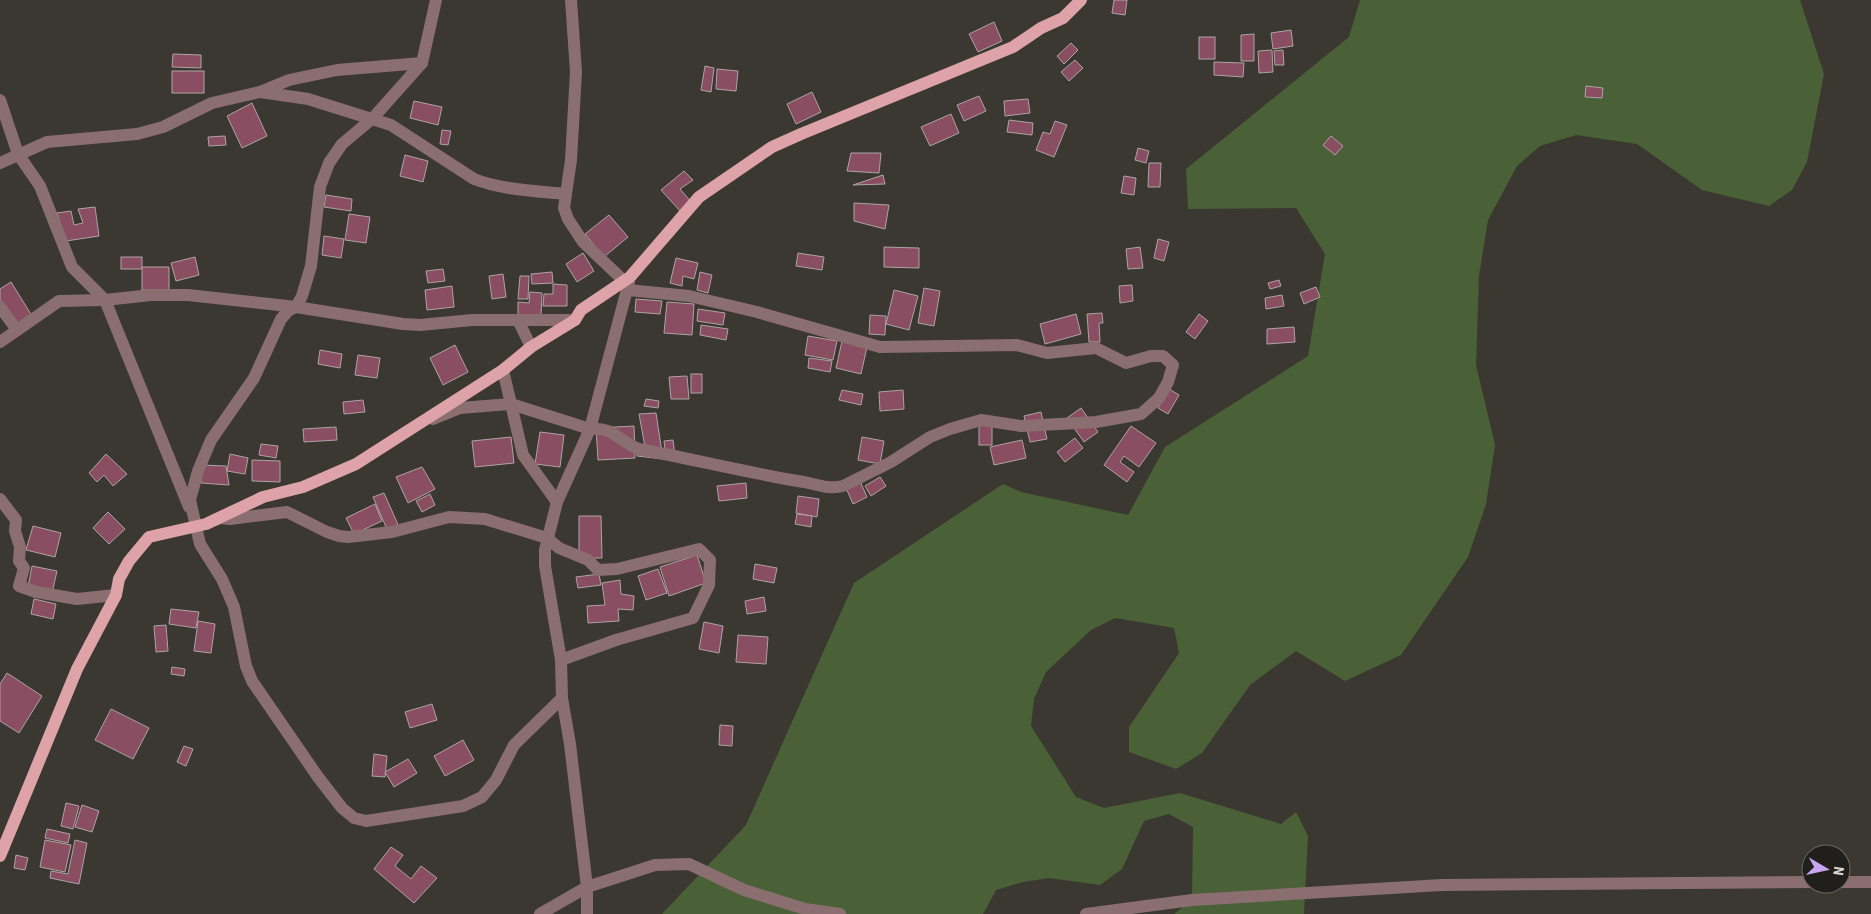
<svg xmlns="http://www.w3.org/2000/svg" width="1871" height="914" font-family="'Roboto Condensed',sans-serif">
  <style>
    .green { fill: #4a6137 }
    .building { fill: #894e62; stroke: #afa3a6 }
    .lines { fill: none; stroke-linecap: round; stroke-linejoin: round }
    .minor { stroke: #8b6e70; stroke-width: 12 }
    .major { stroke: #dea3a8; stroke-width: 12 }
  </style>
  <rect width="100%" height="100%" fill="#3a3830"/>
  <!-- green -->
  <path class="green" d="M1360 0H1800L1824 74 1807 162 1792 190 1769 206 1702 190 1637 144 1576 135 1540 146 1517 166 1488 220 1479 276 1476 365 1495 445 1486 504 1468 557 1401 655 1345 681 1296 651 1250 685 1202 753 1176 769 1129 752V727L1179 653 1174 628 1115 618 1091 630 1046 672 1034 699 1031 726 1076 797 1104 808 1180 793 1281 824 1296 812 1308 836 1304 914H1174L1192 900 1193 827 1169 814 1144 821 1122 869 1100 885 1049 878 1023 882 996 890 983 914H662L746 825 854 583 1003 484 1021 492 1128 515 1165 447 1308 356 1325 254 1296 208 1188 209 1186 169 1349 37Z"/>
  <!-- building -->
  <g class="building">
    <path d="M1114 0H1127L1125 15 1112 13Z"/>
    <path d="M994 22 1002 41 978 52 969 34Z"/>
    <path d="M1291 30 1293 46 1273 49 1271 33Z"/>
    <path d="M1254 34V61H1241V35Z"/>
    <rect x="1199" y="37" width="16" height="22"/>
    <path d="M1071 43 1078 50 1064 64 1057 56Z"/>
    <path d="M1272 50 1273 72 1259 73 1258 51Z"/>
    <path d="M1283 50 1284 65H1275L1274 51Z"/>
    <path d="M173 54 201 55V68L172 67Z"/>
    <path d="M1075 60 1083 68 1069 81 1061 72Z"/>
    <path d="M1214 62 1244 63 1243 77 1214 75Z"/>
    <path d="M705 66 714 68 711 92 701 90Z"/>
    <path d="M717 69 738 71 736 91 716 89Z"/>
    <rect x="172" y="71" width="32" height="22"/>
    <path d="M1586 86 1603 88 1602 98 1585 97Z"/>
    <path d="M812 92 821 112 796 124 787 104Z"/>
    <path d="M979 96 986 111 964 121 957 105Z"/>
    <path d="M1028 99 1030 113 1005 116 1004 101Z"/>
    <path d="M414 101 442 107 438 125 410 118Z"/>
    <path d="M252 103 267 136 242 148 227 116Z"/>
    <path d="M951 114 959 133 930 146 921 127Z"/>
    <path d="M1009 120 1033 123 1032 135 1007 132Z"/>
    <path d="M1055 121 1067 125 1054 157 1036 150 1043 132 1050 134Z"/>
    <path d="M442 130 451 131 448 145 440 144Z"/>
    <path d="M225 136 226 145 209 146 208 137Z"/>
    <path d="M1331 136 1343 146 1335 155 1323 145Z"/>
    <path d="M1138 148 1149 151 1146 163 1135 160Z"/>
    <path d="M851 153H881L879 173 847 171Z"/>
    <path d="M405 155 428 161 423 182 400 176Z"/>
    <path d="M1149 163H1161L1160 187H1148Z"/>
    <path d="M684 171 693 180 680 189 692 203 681 212 661 190Z"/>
    <path d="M883 175 885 184 853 185Z"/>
    <path d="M1124 176 1136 178 1134 195 1121 193Z"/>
    <path d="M326 195 352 199 351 211 324 207Z"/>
    <path d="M854 203 889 205 885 229 854 221Z"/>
    <path d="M95 207 99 236 66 241 57 213 71 211 74 225 83 223 78 209Z"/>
    <path d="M349 214 370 217 366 243 345 240Z"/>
    <path d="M609 215 628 237 604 257 585 234Z"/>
    <path d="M324 236 344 239 341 258 322 255Z"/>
    <path d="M1158 239 1169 242 1164 261 1154 258Z"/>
    <path d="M884 247 919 248V268L884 267Z"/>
    <path d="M1140 247 1143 268 1128 269 1126 249Z"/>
    <path d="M583 253 594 271 577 282 566 264Z"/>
    <path d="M798 253 824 257 822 270 796 266Z"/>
    <rect x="121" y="257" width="21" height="12"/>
    <path d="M195 257 199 275 176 281 171 263Z"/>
    <path d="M676 258 698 263 694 279 683 276 682 286 670 283Z"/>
    <path d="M142 267H169V291L142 290Z"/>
    <path d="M443 269 445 281 428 283 426 271Z"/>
    <path d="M552 272 553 283 532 284 531 274Z"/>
    <path d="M700 272 712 275 708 293 697 290Z"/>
    <path d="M503 274 506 297 492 299 489 276Z"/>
    <path d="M520 276H529L528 299H518Z"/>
    <path d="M1279 280 1281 286 1270 289 1268 283Z"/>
    <path d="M11 282 32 316 15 327 0 304V289Z"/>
    <path d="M553 284 567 285V306H543L544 294H553Z"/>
    <path d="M1132 285 1133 301 1120 303 1119 286Z"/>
    <path d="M452 286 454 307 427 310 425 290Z"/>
    <path d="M1316 287 1320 297 1304 304 1300 293Z"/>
    <path d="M924 288 940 291 934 326 918 323Z"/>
    <path d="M894 290 918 296 909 330 886 324Z"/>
    <path d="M530 292 542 293 541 316 518 315V302L529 303Z"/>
    <path d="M1282 295 1284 306 1266 309 1265 298Z"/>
    <path d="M636 299 662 301 660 314 635 312Z"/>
    <path d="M667 302 694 304 692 335 664 333Z"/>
    <path d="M698 309 725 313 723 325 697 321Z"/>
    <path d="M1102 313 1103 323H1099L1100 342H1089L1087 314Z"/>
    <path d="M1076 314 1081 334 1045 344 1040 324Z"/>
    <path d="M1199 314 1208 321 1195 339 1186 332Z"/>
    <path d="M870 315 886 316 885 335 869 334Z"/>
    <path d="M701 325 728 329 726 340 700 335Z"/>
    <path d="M1294 327 1295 342 1267 344V329Z"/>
    <path d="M808 336 837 341 833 360 805 355Z"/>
    <path d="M842 341 867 347 861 374 836 368Z"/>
    <path d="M455 345 468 372 443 385 430 358Z"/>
    <path d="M320 350 342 354 340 368 318 364Z"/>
    <path d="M358 355 380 358 377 378 355 375Z"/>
    <path d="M809 358 832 361 830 372 808 368Z"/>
    <rect x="691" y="374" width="11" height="19"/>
    <path d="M687 376 689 399H671L669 377Z"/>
    <path d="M1169 389 1179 395 1168 414 1158 408Z"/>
    <path d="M842 390 863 394 861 405 839 400Z"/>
    <path d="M903 390 904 409 880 411 879 392Z"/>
    <path d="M646 399 659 401 658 408 644 406Z"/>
    <path d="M363 400 365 412 344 414 343 402Z"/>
    <path d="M1081 408 1098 432 1084 442 1067 418Z"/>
    <path d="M1041 412 1047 439 1030 442 1024 416Z"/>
    <path d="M656 413 663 459 637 456V446L645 447 639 414Z"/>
    <rect x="979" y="424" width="13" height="21"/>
    <path d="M634 426 635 458 598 460 596 428Z"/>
    <path d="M1131 426 1156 443 1139 467 1124 456 1120 462 1134 472 1127 482 1104 465Z"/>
    <path d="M336 427 337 440 304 442 303 429Z"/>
    <path d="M540 432 564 435 560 467 535 464Z"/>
    <path d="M511 437 514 463 475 467 472 441Z"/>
    <path d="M862 437 884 441 880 464 858 460Z"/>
    <path d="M1075 438 1083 448 1065 462 1057 452Z"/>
    <path d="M673 440 675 456 666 457 664 441Z"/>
    <path d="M1022 440 1026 458 994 465 990 447Z"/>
    <path d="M261 444 278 446 276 458 259 455Z"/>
    <path d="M106 454 127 474 113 486 104 475 97 482 89 473Z"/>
    <path d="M230 454 248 458 245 474 227 471Z"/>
    <path d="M252 460 280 461V482L252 481Z"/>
    <path d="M202 465 226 466 229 485 201 483Z"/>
    <path d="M422 467 435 489 408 503 396 477Z"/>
    <path d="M880 477 886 486 871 496 865 486Z"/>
    <path d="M860 481 867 497 853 504 846 488Z"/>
    <path d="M746 483 747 498 719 501 717 486Z"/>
    <path d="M384 493 400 529 389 534 373 497Z"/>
    <path d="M430 494 435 505 422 512 416 501Z"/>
    <path d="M798 496 819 499 817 517 796 513Z"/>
    <path d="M375 504 382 521 354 534 346 518Z"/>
    <path d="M108 512 125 529 109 544 93 528Z"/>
    <path d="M797 514 812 516 811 527 795 524Z"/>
    <path d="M579 516H601L602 558H579Z"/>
    <path d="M33 526 61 533 55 557 26 550Z"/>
    <path d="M697 555 706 583 669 596 660 567Z"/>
    <path d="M755 564 777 568 774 583 753 579Z"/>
    <path d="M32 566 57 571 52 593 28 587Z"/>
    <path d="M658 569 667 593 646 600 638 576Z"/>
    <path d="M599 574 601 585 578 588 576 577Z"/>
    <path d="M620 580 621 594 634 596 633 610 618 609 619 621 588 623 587 606 605 605 602 583Z"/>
    <path d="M764 597 766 611 747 614 745 601Z"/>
    <path d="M34 599 56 604 53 619 31 614Z"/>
    <path d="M171 609 199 612 196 628 169 624Z"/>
    <path d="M198 621 215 624 211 653 194 651Z"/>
    <path d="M704 622 723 626 719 653 699 649Z"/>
    <path d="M166 625 168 651 156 652 154 626Z"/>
    <path d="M738 635 768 637 766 664 736 662Z"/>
    <path d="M172 667 185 669 184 676 171 674Z"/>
    <path d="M7 673 42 696 19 733 0 721V684Z"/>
    <path d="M432 704 437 720 410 728 405 712Z"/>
    <path d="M111 709 149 728 133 759 95 740Z"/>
    <path d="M720 725 733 726 732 746 719 745Z"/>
    <path d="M463 740 474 760 445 776 434 756Z"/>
    <path d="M184 746 193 749 186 766 177 762Z"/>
    <path d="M374 754 387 756 385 777 372 776Z"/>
    <path d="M408 759 417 773 394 787 385 772Z"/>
    <path d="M66 803 79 806 73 829 61 826Z"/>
    <path d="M82 805 99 811 92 832 75 827Z"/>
    <path d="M47 829 70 834 68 843 45 838Z"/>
    <path d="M45 840 71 845 65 872 40 867Z"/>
    <path d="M75 840 87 843 79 884 50 878 51 871 68 874Z"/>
    <path d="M391 847 403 855 395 866 411 879 421 866 437 878 414 903 374 869Z"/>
    <path d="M16 855 28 858 25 870 14 868Z"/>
  </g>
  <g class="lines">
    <!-- minor -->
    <g class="minor">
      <path d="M436 0 422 63 373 118 342 144 329 163 320 187 311 266 302 296 296 307 288 311 281 319 254 378 211 440 198 471 190 500 200 544 222 579 234 607 246 666 252 681 318 777 342 808 354 818 366 821 463 806 482 797 496 780 514 745 562 698"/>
      <path d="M571 0 576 72 571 160 564 208 568 219 583 242 623 280"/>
      <path d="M260 92 308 99 391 125 474 179C502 190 536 191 566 194"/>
      <path d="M0 100 18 154 40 186 72 267 105 300 189 507"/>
      <path d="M0 163 47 142 137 134 163 127 212 103 260 92 289 80 337 70 422 63"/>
      <path d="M0 307 17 330"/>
      <path d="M518 320 531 347"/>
      <path d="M0 342 59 301 105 300 151 295H188L296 307 403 324 420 325 472 320H575"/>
      <path d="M503 370 523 455 557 502"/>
      <path d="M433 419 460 408 511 404 590 429C613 426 619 442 639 449 692 459 744 472 798 481 814 483 826 490 843 486L891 462 930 437 950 429 981 420 1021 426 1096 422 1141 414 1159 398 1168 382 1173 365 1163 356H1151L1126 363 1096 348 1047 353 1017 345 880 347 757 312 689 296 628 290"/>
      <path d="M0 499 16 520 15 531 20 547 19 561 24 568 19 586 36 592 77 599 116 595"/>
      <path d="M215 520 220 518 230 519 287 512 327 532 339 536 348 537 392 532 449 517 485 519 547 538 559 548 588 560 598 570 617 569 699 549 710 560 709 585 693 618 616 640 561 660"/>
      <path d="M1841 882H1871"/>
      <path d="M540 914 587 887 655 865 689 864 744 890 805 909 840 914"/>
      <path d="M587 914V887L570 744 562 698 561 660 545 566V550L557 502 590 429 629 282"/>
      <path d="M1086 914 1192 900 1442 885 1811 882"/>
    </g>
    <!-- major -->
    <path class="major" d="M0 856 77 669 116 595 119 579 129 561 149 537 206 524 263 497 303 487 356 464 503 370 531 347 575 320 581 310 630 277 699 197 772 147 801 134 1013 47 1041 28 1063 18 1081 0"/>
  </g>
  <!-- north arrow -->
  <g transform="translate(1826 869) rotate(99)"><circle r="24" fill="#201f1b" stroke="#6a6965"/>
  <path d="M0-4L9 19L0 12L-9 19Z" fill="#c7a6ef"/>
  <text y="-8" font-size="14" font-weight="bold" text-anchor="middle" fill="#d9d8d3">N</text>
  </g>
</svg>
